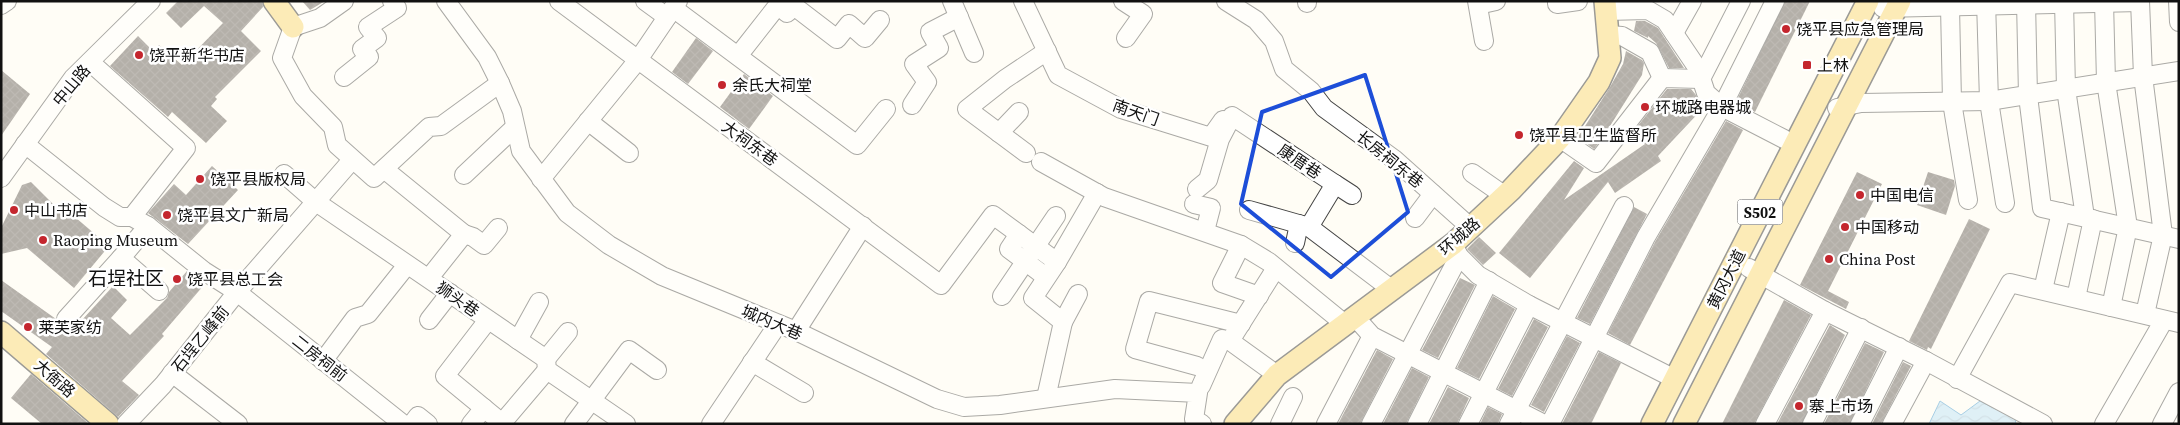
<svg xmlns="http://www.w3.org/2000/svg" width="2180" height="425" font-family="'Source Serif 4','Noto Sans SC',serif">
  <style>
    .water { fill: url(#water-waves); stroke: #3f96cf }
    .building { fill: url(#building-cross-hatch) }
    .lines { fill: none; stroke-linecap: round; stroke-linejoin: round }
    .minor-casing { stroke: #444; stroke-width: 20 }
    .major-casing { stroke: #222; stroke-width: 24 }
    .minor { stroke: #fff; stroke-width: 18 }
    .major { stroke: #f9d66b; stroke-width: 21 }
    .marked { fill: none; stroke: #1d4ed8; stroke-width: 4; stroke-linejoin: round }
    .poi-dot { fill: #c4262e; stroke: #fff; stroke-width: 2 }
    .labels { text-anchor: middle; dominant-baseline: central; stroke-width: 5; stroke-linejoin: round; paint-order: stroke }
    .shield { fill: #fff; stroke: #585858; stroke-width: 1 }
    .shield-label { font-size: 15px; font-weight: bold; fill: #111 }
    .poi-label { font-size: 16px; fill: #111; stroke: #fff; text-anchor: start }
    .street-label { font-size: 16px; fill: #111; stroke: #fff }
    .quarter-label { font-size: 19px; fill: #111; stroke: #fff }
  </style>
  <defs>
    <pattern id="water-waves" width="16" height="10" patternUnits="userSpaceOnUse" patternTransform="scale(1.25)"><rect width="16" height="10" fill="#b9e0f7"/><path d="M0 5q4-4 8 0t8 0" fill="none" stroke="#9ebfd3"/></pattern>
    <pattern id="building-cross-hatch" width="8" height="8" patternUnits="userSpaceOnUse" patternTransform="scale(1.25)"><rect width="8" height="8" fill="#5a524d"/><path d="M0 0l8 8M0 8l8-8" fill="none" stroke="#6d6662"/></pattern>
  </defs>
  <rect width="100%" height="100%" fill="#fffdf5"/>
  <!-- water -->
  <path class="water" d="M1940 401 1961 415 1980 401 2015 419 2016 424H1929Z"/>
  <!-- building -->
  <g class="building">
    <path d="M178 1H262L263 7 241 31 261 51 215 97 217 99 211 106 227 121 206 143 172 112 168 117 110 66 138 36 153 51 159 45 182 65 223 23 204 6 181 28 166 13Z"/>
    <path d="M302 1H325L310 10Z"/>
    <path d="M1785 1H1810L1755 112 1736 102Z"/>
    <path d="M1636 21H1645L1658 28 1684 68H1669L1656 43 1648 36V38L1634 31Z"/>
    <path d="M696 38 713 51 688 84 672 72Z"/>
    <path d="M1626 51 1642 60 1644 63 1642 75 1605 134 1594 149 1578 137 1610 87 1623 64Z"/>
    <path d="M1 70 30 94 1 136Z"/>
    <path d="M744 74 773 96 749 129 720 107Z"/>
    <path d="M1667 89H1691L1705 106 1658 156 1661 161 1615 193 1608 182 1530 278 1499 253 1574 161 1584 168 1564 200 1645 144 1633 132Z"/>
    <path d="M1726 121 1743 130 1630 345 1608 333 1655 242Z"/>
    <path d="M212 166 238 190 188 244 148 213 174 184 186 195Z"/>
    <path d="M1857 172 1882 184 1828 291 1849 302 1846 309 1800 285Z"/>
    <path d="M1928 172 1954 180 1955 186 1946 215 1917 205Z"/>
    <path d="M31 182 59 210 62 206 109 246 74 288 27 248 1 254V228L22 185Z"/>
    <path d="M1634 207 1647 214 1590 324 1577 318Z"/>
    <path d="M1969 219 1990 229 1931 349 1928 347 1927 350 1909 341Z"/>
    <path d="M1479 237 1496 253 1483 265 1467 249Z"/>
    <path d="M187 271 204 285 162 334 164 336 122 381 139 395 118 417 46 354 52 347 1 311V280L56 319 59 327 72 331 113 286 127 300 111 318 130 335 167 298 169 292Z"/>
    <path d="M1460 278 1475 285 1438 358 1422 350Z"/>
    <path d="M1493 296 1515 309 1479 379 1457 368Z"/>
    <path d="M1784 300 1811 315 1754 424H1722Z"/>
    <path d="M1534 319 1548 327 1512 396 1498 389Z"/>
    <path d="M1830 325 1845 335 1802 424H1777Z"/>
    <path d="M1567 336 1580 343 1544 412 1531 405Z"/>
    <path d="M1865 343 1884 352 1850 424H1824Z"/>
    <path d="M1377 350 1393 359 1360 424H1338Z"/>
    <path d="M1599 352 1621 363 1591 424H1562Z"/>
    <path d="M1903 362 1911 366 1881 424H1872Z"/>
    <path d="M1412 368 1429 377 1406 424H1383Z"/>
    <path d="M31 374 89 424H42L11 398Z"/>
    <path d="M1448 387 1469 398 1457 424H1429Z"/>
    <path d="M1488 407 1502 414 1498 424H1480Z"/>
  </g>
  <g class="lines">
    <!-- minor casing -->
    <g class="minor-casing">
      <g id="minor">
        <path d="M344 1 320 18 293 27 282 58 303 96 333 127 337 145 374 178 429 127 441 126 500 83"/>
        <path d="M446 1 487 57 500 83 512 111 521 151 567 213 609 245 662 276 796 331 937 399 964 407 1000 405 1115 389 1198 393 1194 419 1202 424"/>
        <path d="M559 1 941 285 993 215 1057 262"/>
        <path d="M645 1 667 17"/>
        <path d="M952 1 974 53"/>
        <path d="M1023 1 1058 75 1121 109 1211 137 1223 120"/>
        <path d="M1123 1 1143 14 1126 38"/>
        <path d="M1226 1 1256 20 1274 41 1284 69 1311 91 1324 108 1394 159 1470 227"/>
        <path d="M1307 1V3"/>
        <path d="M1477 1 1484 41"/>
        <path d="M1557 1V4L1578 1"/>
        <path d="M1986 1 1989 101 2005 203"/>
        <path d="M2026 1 2028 96 2042 208 2179 239"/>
        <path d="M2064 1 2066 89 2085 217"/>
        <path d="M2104 1 2106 82 2128 227 2111 307"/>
        <path d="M2140 1 2143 76 2163 235 2145 314"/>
        <path d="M2178 1 2179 22"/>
        <path d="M1 5 7 1"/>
        <path d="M1478 5 1496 1"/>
        <path d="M1950 6 1952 102 1968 200"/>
        <path d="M673 8 857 145 886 109"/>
        <path d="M1883 8 2140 2"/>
        <path d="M1606 11 1648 10 1665 20 1698 69 1706 93 1722 107 1784 139"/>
        <path d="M1674 33 1692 1"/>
        <path d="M1609 35 1622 36 1650 52 1662 78"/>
        <path d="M738 56 778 5 787 13 794 6 837 39 849 24 865 38 880 20"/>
        <path d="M90 62 186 148 132 217"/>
        <path d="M344 77 369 57 362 49 377 38 368 27 397 8 392 1"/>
        <path d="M912 105 927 82 914 64 939 48 930 32 959 17"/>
        <path d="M1837 108 1861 103 1989 101 2179 71"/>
        <path d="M588 121 629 153"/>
        <path d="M999 133 1019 112"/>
        <path d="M1560 138 1596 163 1662 78 1701 79 1741 1"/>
        <path d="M25 144 104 207 120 217H132L148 226 204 271 237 292 403 424"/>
        <path d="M1026 153 967 109 1005 79 1047 51"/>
        <path d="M1041 162 1104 197 1241 245 1269 262 1346 325"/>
        <path d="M384 169 464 234 429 278"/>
        <path d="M1472 173 1505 196"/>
        <path d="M284 174 316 202 546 359 547 370 626 424"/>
        <path d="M464 175 515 127"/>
        <path d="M1 178 73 78 151 1"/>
        <path d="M541 179 638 60 678 1"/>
        <path d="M1335 184 1352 195"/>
        <path d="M1197 189 1208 180 1220 139 1232 116 1335 184 1309 227 1391 289"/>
        <path d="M1194 204 1211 208 1205 231"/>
        <path d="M1249 210 1309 227"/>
        <path d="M1415 218 1433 194"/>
        <path d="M148 226 121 258 159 291"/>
        <path d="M464 234 473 237 484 245 498 228"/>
        <path d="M1019 234 1009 249 1046 277"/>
        <path d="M1295 243 1299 224"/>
        <path d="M1453 244 1459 256 1478 275 1529 305 1665 374"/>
        <path d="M1241 245 1222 283 1259 296"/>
        <path d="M1749 268 1825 311 1926 361 2043 424"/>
        <path d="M2043 290 2061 212"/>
        <path d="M1002 296 1056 216"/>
        <path d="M2076 298 2093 219"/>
        <path d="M1356 318 1372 336 1544 424"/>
        <path d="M66 319 121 258"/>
        <path d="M429 320 450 293"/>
        <path d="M488 320 445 376 502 423 547 370"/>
        <path d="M1063 322 1078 294"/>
        <path d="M796 331 863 226"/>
        <path d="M518 340 539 302"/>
        <path d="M1230 341 1277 375"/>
        <path d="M546 359 568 332"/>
        <path d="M323 361 355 318 368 314 407 265"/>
        <path d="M752 362 804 393"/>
        <path d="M1197 366 1135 349 1149 301 1241 324"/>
        <path d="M172 373 238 424"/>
        <path d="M1957 379 2010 283 2179 323"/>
        <path d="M1201 386 1222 339 1230 341 1276 268"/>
        <path d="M1046 398 1063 322 1033 298 1057 262 1097 193"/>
        <path d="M126 424 163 385 237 292 352 160"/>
        <path d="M412 424 418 416 428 424"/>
        <path d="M471 424 484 408"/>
        <path d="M574 424 629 350 657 370"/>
        <path d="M711 424 778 324"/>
        <path d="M1280 424 1293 397"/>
        <path d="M1326 424 1372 336"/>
        <path d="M1371 424 1459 256"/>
        <path d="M1417 424 1489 281"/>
        <path d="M1468 424 1529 305"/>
        <path d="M1509 424 1624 206"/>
        <path d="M1550 424 1646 237 1722 107 1775 1"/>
        <path d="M1765 424 1825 311"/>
        <path d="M1812 424 1861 328"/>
        <path d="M1860 424 1899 347"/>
        <path d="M1892 424 1926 361"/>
        <path d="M2104 424 2164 320"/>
        <path d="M2162 424 2179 392"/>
      </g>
    </g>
    <!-- major casing -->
    <g class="major-casing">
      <g id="major">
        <path d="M274 1 293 27"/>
        <path d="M1 332 108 424"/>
        <path d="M1235 424 1277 375 1453 244 1511 190 1560 138 1599 82 1610 58 1605 1"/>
        <path d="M1652 424 1868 1"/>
        <path d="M1684 424 1900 1"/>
      </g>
    </g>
    <!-- minor -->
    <use href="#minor" class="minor"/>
    <!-- major -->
    <use href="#major" class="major"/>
  </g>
  <!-- marked area -->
  <path d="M0 0H2180V425H0ZM1365 75 1408 212 1331 277 1241 204 1262 112Z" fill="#fffdf5" fill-opacity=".55" fill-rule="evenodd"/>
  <path class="marked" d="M1365 75 1408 212 1331 277 1241 204 1262 112Z"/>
  <!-- markers -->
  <g class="poi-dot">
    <circle cx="1786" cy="29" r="5"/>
    <circle cx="139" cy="55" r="5"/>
    <rect x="1802" y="60" width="10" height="10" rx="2.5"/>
    <circle cx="722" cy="85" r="5"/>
    <circle cx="1645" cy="107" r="5"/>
    <circle cx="1519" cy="135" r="5"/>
    <circle cx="200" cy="179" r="5"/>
    <circle cx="1860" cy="195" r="5"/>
    <circle cx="14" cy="210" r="5"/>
    <circle cx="167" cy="215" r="5"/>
    <circle cx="1845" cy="227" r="5"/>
    <circle cx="43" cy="240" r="5"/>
    <circle cx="1829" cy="259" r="5"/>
    <circle cx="177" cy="279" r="5"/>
    <circle cx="28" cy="327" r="5"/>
    <circle cx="1799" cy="406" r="5"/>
  </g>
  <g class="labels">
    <!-- shield labels -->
    <rect class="shield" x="1737.5" y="199.5" width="45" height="25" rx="4"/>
    <g class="shield-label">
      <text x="1760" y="212">S502</text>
    </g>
    <!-- poi labels -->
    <g class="poi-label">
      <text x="1796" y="29">饶平县应急管理局</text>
      <text x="149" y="55">饶平新华书店</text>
      <text x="1817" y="65">上林</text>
      <text x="732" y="85">余氏大祠堂</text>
      <text x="1655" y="107">环城路电器城</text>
      <text x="1529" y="135">饶平县卫生监督所</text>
      <text x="210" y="179">饶平县版权局</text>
      <text x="1870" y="195">中国电信</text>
      <text x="24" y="210">中山书店</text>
      <text x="177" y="215">饶平县文广新局</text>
      <text x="1855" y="227">中国移动</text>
      <text x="53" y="240">Raoping Museum</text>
      <text x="1839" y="259">China Post</text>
      <text x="187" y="279">饶平县总工会</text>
      <text x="38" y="327">莱芙家纺</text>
      <text x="1809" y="406">寨上市场</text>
    </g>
    <!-- street labels -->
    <g class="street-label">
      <text transform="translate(71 85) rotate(-50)">中山路</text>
      <text transform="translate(1136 112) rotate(20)">南天门</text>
      <text transform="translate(750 143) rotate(36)">大祠东巷</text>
      <text transform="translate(1390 159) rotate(39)">长房祠东巷</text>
      <text transform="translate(1300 161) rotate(34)">康厝巷</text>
      <text transform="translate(1459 236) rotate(-41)">环城路</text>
      <text transform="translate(1726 279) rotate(-63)">黄冈大道</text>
      <text transform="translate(458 299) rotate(35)">狮头巷</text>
      <text transform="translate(772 322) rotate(23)">城内大巷</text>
      <text transform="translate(200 339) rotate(-51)">石埕乙峰前</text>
      <text transform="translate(320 358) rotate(38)">二房祠前</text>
      <text transform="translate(55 378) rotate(41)">大衙路</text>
    </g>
    <!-- quarter labels -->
    <g class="quarter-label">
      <text x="126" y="278">石埕社区</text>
    </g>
  </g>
  <!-- border -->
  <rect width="2180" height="425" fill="none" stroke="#111111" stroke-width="5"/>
</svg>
